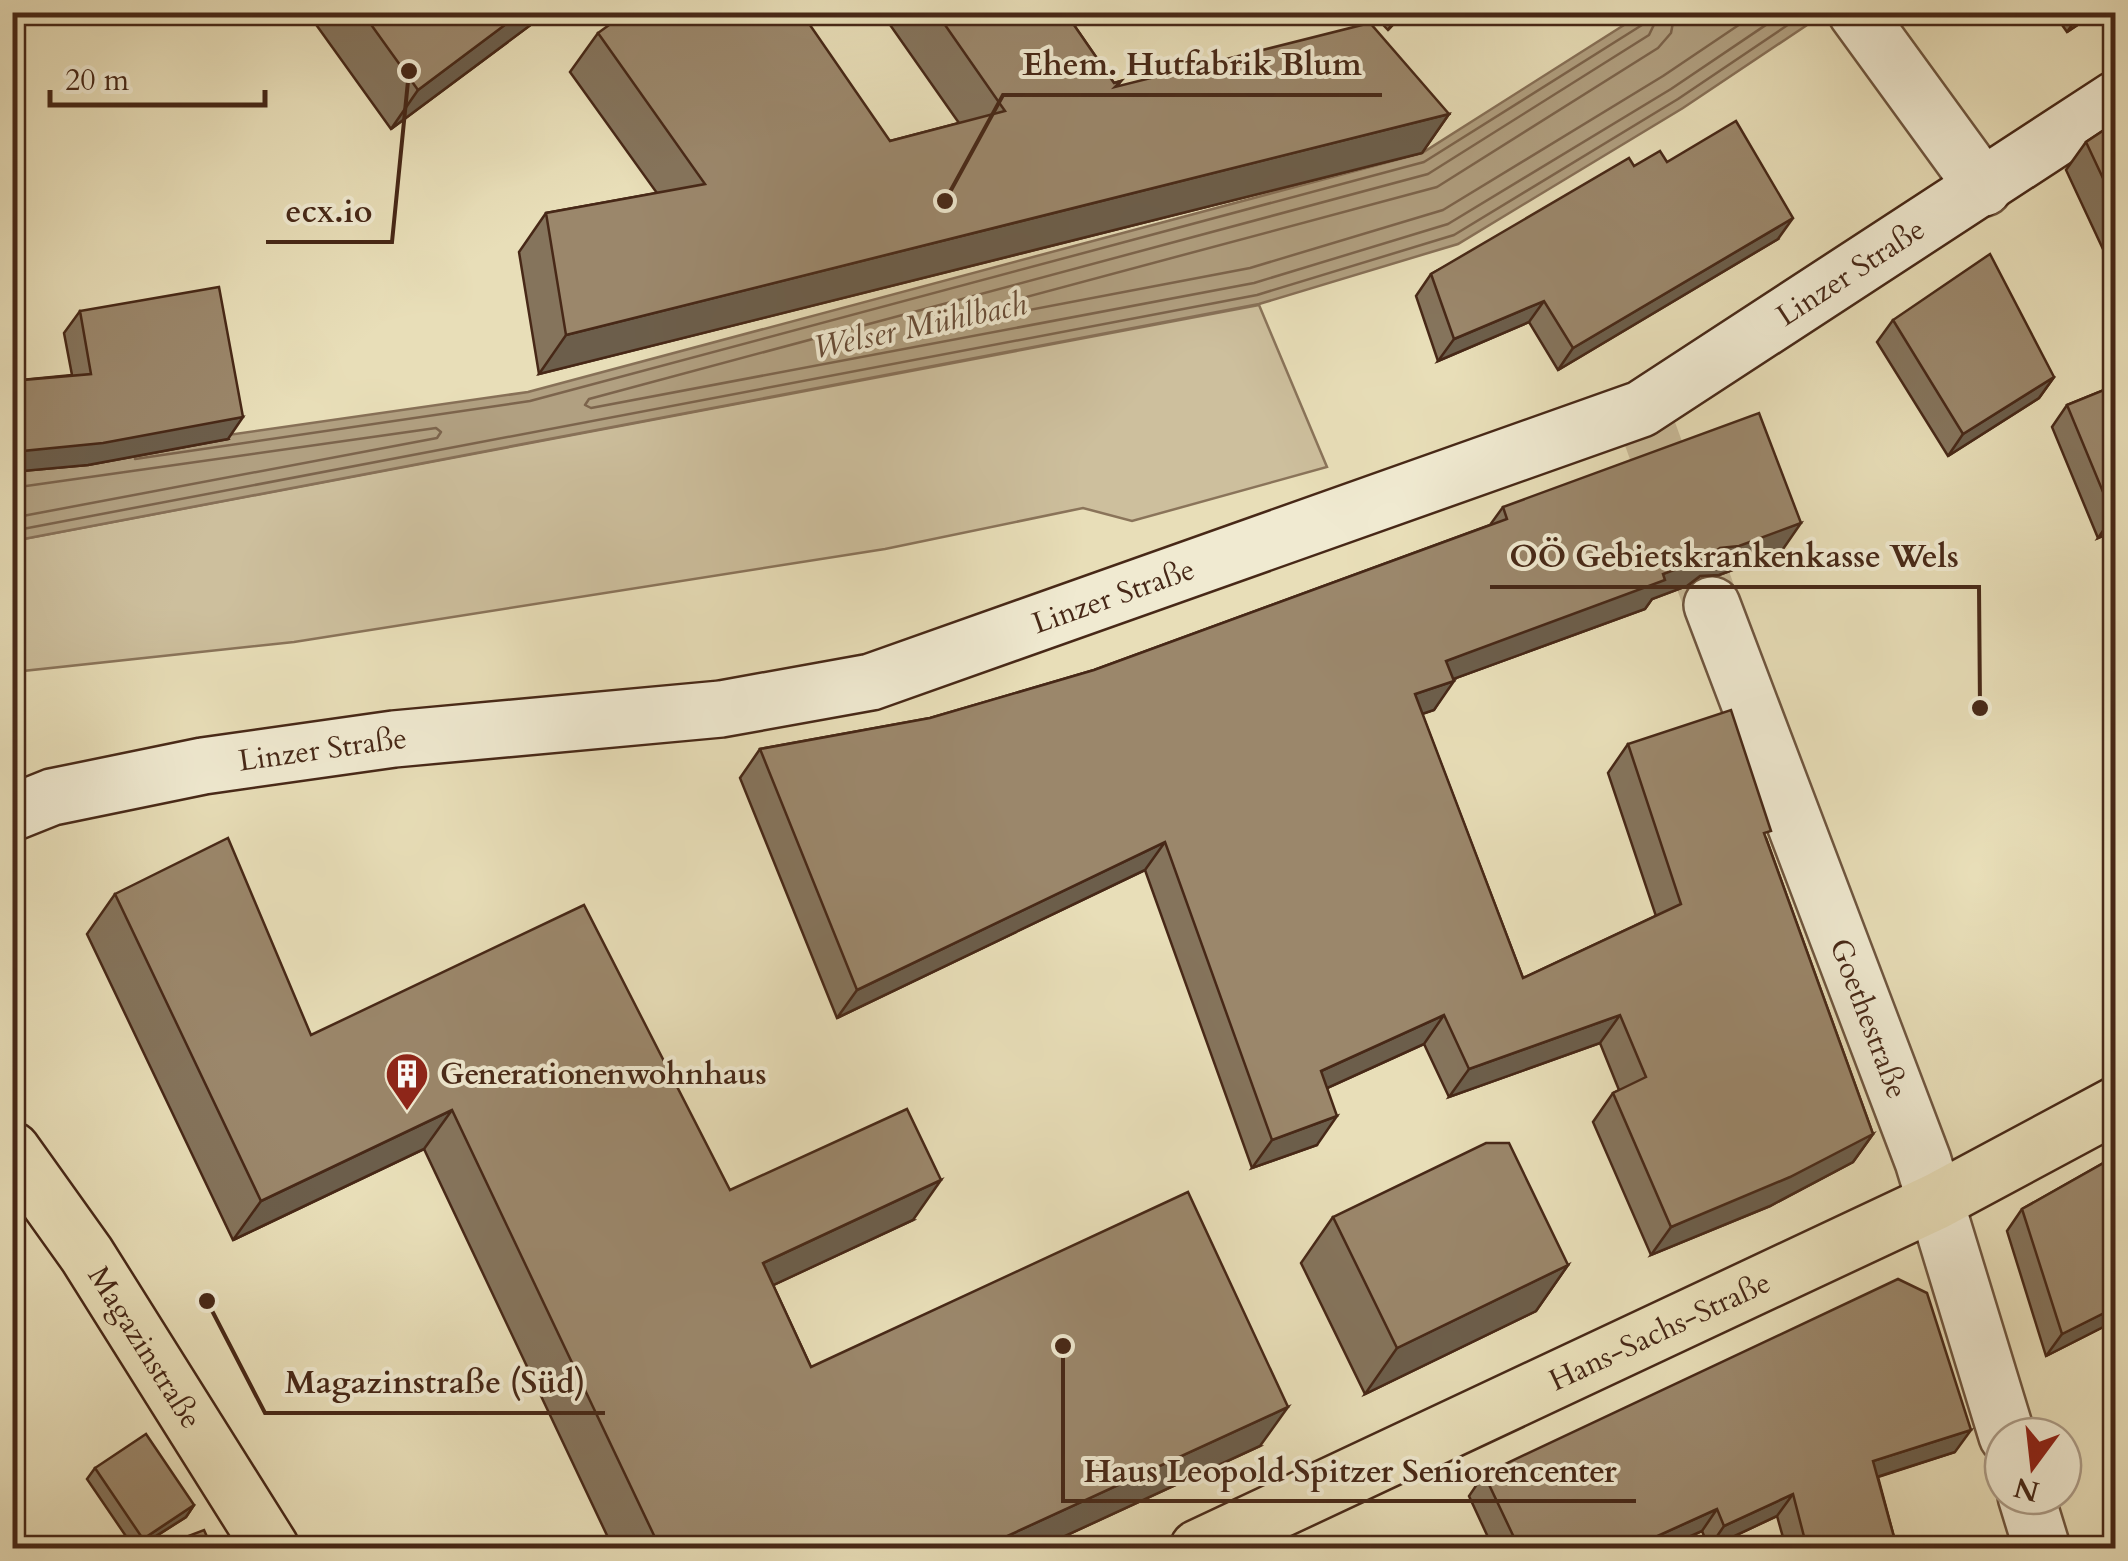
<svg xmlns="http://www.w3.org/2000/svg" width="2128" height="1561" font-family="Cardo,serif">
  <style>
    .green { fill: #cdbf9d; stroke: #8a745a; stroke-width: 2.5 }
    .water { fill: #b1a081; stroke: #877057; stroke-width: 2.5 }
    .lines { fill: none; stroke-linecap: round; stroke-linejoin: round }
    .shore { stroke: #7c644c; stroke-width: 2.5 }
    .street-tunnel { stroke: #c8ba98; stroke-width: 55; stroke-dasharray: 55 28; stroke-linecap: butt }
    .street-casing { stroke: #6f563f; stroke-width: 60 }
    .secondary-casing { stroke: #472817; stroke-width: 60 }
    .primary-casing { stroke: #472817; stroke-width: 60 }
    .street { stroke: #f0ead1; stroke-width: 55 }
    .secondary { stroke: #f0ead1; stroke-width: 55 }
    .primary { stroke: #e8deb8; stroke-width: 55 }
    .wall { fill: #85745c; stroke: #472817; stroke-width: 2.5 }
    .shaded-wall { fill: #6c5e4b; stroke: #472817; stroke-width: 2.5 }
    .building { fill: #9b876b; stroke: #472817; stroke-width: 2.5 }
    .labels { text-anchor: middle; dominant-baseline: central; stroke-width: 8; stroke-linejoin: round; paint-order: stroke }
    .street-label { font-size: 30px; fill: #472817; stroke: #f0ead1 }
    .poi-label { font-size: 30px; font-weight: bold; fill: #472817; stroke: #f0ead1; text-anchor: start }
    .water-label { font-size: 32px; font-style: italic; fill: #674c37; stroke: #f0ead1 }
    .leader { fill: none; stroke: #472817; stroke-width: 4 }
    .callout-dot { fill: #472817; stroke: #f0ead1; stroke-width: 4 }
    .callout-label { font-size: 32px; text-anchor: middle; font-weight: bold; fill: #472817; stroke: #f0ead1; stroke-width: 8; stroke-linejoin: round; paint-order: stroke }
  </style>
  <rect width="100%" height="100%" fill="#e8deb8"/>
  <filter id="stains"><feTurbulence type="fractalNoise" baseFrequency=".002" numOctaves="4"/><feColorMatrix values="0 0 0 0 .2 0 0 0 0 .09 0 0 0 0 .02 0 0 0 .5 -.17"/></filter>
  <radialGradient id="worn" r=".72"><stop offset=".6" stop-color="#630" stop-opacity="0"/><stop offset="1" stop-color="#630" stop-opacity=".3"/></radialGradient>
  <!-- green -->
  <path class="green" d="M1259 305 1327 467 1132 521 1083 508 885 549 294 642 13 672V541Z"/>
  <!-- water -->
  <path class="water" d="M1643 13H1825L1683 108 1458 244 1259 304 13 541 12 466 528 392 1422 153Z"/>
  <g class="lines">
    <!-- shore -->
    <g class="shore">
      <path d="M1660 12 1649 35 1428 174 589 399 585 405 591 408 1254 283 1448 224 1671 89 1785 12"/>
      <path d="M1675 12 1671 33 1658 48 1437 187 985 308 981 315 987 318 1250 268 1443 210 1663 76 1758 12"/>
      <path d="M135 459 530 401 1424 162 1642 25 1647 12"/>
      <path d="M12 488 436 428 441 432 437 438 12 518"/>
      <path d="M12 531 1257 295 1454 235 1678 99 1807 12"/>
    </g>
    <!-- street-tunnel -->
    <path class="street-tunnel" d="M1641 409 1712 605"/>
    <!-- street casing -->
    <g class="street-casing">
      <g id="street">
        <path d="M1856 12 1984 188"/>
        <path id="s1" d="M1712 605 1923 1161 2007 1436"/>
        <path d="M2026 1496 2042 1548"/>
      </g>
    </g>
    <!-- secondary casing -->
    <g class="secondary-casing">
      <g id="secondary">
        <path id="s2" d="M12 813 52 797 203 766 394 739 721 709 871 682 1641 409 2116 99"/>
      </g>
    </g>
    <!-- primary casing -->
    <g class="primary-casing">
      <g id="primary">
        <path id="s3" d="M12 1150 87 1255 271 1548"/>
        <path id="s4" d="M1198 1548 1937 1201 2116 1105"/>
      </g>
    </g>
    <!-- street -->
    <use href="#street" class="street"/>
    <!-- secondary -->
    <use href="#secondary" class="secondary"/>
    <!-- primary -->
    <use href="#primary" class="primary"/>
  </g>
  <!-- wall -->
  <g class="wall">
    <path d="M307 12H548L391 129Z"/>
    <path d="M881 12H1065L1114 83 1121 81 1117 87 1449 114 1422 153 539 374 519 252 546 213 657 193 570 72 598 33 890 141 959 123Z"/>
    <path d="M1371 12H1405L1388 30Z"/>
    <path d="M2053 12H2097L2067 32Z"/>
    <path d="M2116 122V277L2066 170 2086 142Z"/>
    <path d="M1667 162 1778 239 1558 370 1529 322 1438 361 1416 296 1431 274 1634 166Z"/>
    <path d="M80 311 228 439 88 465 12 472V381L72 375 64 333Z"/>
    <path d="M1893 320 2054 377 2039 398 1948 456 1877 342Z"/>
    <path d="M2116 385V530L2098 538 2052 427 2067 405Z"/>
    <path d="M1503 507 1781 552 1719 575 1700 576 1687 586 1652 599 1645 609 1453 679 1434 710 1422 714 1523 978 1656 916 1608 773 1628 744 1766 838 1873 1134 1853 1162 1770 1206 1651 1255 1593 1122 1613 1093 1619 1090 1600 1043 1449 1097 1424 1044 1327 1088 1317 1145 1252 1168 1145 870 837 1018 740 778 760 749 930 718 1094 670 1490 525Z"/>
    <path d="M115 894 311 1035 730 1190 913 1220 773 1285 811 1367 1260 1446 1039 1548H613L424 1149 233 1240 87 934Z"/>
    <path d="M2116 1156V1326L2113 1322 2046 1356 2007 1231 2022 1209Z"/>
    <path d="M1333 1217 1568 1265 1536 1311 1365 1394 1301 1263Z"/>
    <path d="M1955 1452 1878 1477 1897 1548H1786L1777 1516 1709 1548 1702 1531 1664 1548H1493L1469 1496 1484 1474Z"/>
    <path d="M95 1468 194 1505 186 1517 138 1548H134L87 1479Z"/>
  </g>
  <!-- shaded-wall -->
  <g class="shaded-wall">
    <path d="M522 12H548L391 129 418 90Z"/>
    <path d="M1400 12H1405L1388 30Z"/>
    <path d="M2081 12H2097L2067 32Z"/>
    <path d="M1449 114 1422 153 539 374 566 335Z"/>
    <path d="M1793 218 1778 239 1558 370 1573 348Z"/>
    <path d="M1544 301 1529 322 1438 361 1454 339Z"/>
    <path d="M2054 377 2039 398 1948 456 1963 434Z"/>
    <path d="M243 417 228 439 88 465 12 472V452Z"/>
    <path d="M2116 515V530L2098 538 2113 516Z"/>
    <path d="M1801 523 1781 552 1719 575 1700 576 1687 586 1652 599 1645 609 1426 689 1446 661 1663 574 1720 548Z"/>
    <path d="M1454 681 1434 710 1395 723 1415 694Z"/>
    <path d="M1165 842 1145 870 837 1018 857 990Z"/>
    <path d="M1444 1015 1424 1044 1301 1100 1321 1071Z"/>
    <path d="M1620 1015 1600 1043 1449 1097 1469 1069Z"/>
    <path d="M452 1110 424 1149 233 1240 261 1201Z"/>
    <path d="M1337 1116 1317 1145 1252 1168 1272 1140Z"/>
    <path d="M1873 1134 1853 1162 1770 1206 1651 1255 1671 1227Z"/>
    <path d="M941 1180 913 1220 735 1303 763 1263Z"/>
    <path d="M1568 1265 1536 1311 1365 1394 1397 1348Z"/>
    <path d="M2116 1307V1318L2113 1322 2046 1356 2062 1334Z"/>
    <path d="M1288 1407 1260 1446 1039 1548H981Z"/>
    <path d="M1971 1430 1955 1452 1858 1483 1873 1461Z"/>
    <path d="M1793 1494 1777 1516 1709 1548 1724 1526Z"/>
    <path d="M194 1505 186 1517 137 1548 143 1539Z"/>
    <path d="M1717 1509 1702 1531 1664 1548H1631Z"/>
  </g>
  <!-- building -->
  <g class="building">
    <path d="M362 12H522L418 90Z"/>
    <path d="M627 12H801L890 141 1005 111 936 12H1065L1114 83 1121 81 1115 87 1370 23 1449 114 566 335 546 213 705 184 598 33Z"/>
    <path d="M1736 121 1793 218 1573 348 1544 301 1454 339 1431 274 1629 158 1634 166 1660 151 1667 162Z"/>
    <path d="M2116 122V206L2086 142Z"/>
    <path d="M1990 254 2054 377 1963 434 1893 320Z"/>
    <path d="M219 287 243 417 103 443 12 452V381L91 374 80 311Z"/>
    <path d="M2116 385V515L2113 516 2067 405Z"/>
    <path d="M1759 413 1801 523 1739 546 1720 548 1707 558 1663 574 1665 580 1446 661 1454 681 1415 694 1523 978 1681 904 1628 744 1731 710 1771 831 1764 833 1873 1134 1790 1177 1671 1227 1613 1093 1646 1077 1620 1015 1469 1069 1444 1015 1321 1071 1337 1116 1272 1140 1165 842 857 990 760 749 930 718 1094 670 1507 519 1503 507Z"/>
    <path d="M228 838 311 1035 584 905 730 1190 907 1109 941 1180 763 1263 811 1367 1188 1192 1288 1407 981 1548H660L452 1110 261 1201 115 894Z"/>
    <path d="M1486 1143H1509L1568 1265 1397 1348 1333 1217Z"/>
    <path d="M2116 1156V1307L2062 1334 2022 1209Z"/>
    <path d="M1898 1279 1927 1293 1971 1430 1873 1461 1897 1548H1807L1793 1494 1724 1526 1717 1509 1631 1548H1519L1484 1474Z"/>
    <path d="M146 1434 194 1505 143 1539 95 1468Z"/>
    <path d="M204 1530 212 1548H157Z"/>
  </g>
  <!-- icons -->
  <defs>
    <g id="building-pin" transform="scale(2.25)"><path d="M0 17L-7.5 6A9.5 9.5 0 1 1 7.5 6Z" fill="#8f2418" stroke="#f0ead1"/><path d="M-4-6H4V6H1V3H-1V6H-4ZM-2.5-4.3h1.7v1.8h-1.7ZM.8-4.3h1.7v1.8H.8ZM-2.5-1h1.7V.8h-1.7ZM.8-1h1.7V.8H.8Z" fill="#fff"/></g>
  </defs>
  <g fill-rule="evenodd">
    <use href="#building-pin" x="407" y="1074"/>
  </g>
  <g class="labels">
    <!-- street labels -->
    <g class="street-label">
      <text stroke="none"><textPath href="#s2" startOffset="1938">Linzer Straße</textPath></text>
      <text stroke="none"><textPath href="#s2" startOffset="1128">Linzer Straße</textPath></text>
      <text stroke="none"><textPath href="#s2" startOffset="318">Linzer Straße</textPath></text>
      <text stroke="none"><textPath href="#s1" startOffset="442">Goethestraße</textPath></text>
      <text stroke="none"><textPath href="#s4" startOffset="510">Hans-Sachs-Straße</textPath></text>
      <text stroke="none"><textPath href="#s3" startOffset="238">Magazinstraße</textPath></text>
    </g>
    <!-- poi labels -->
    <g class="poi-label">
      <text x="440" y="1074">Generationenwohnhaus</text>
    </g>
    <!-- water labels -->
    <g class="water-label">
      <text transform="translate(920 326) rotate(-12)">Welser Mühlbach</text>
    </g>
  </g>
  <!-- callouts -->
  <path class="leader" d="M945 201L1003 95H1382M409 71L392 242H266M1980 708L1979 587H1490M207 1301L265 1413H605M1063 1346L1063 1501H1636"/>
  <g class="callout-dot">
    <circle cx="945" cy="201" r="10"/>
    <circle cx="409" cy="71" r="10"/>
    <circle cx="1980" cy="708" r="10"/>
    <circle cx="207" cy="1301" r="10"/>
    <circle cx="1063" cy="1346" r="10"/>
  </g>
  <g class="callout-label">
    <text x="1192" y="75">Ehem. Hutfabrik Blum</text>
    <text x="329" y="222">ecx.io</text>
    <text x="1734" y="567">OÖ Gebietskrankenkasse Wels</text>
    <text x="435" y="1393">Magazinstraße (Süd)</text>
    <text x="1350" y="1482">Haus Leopold Spitzer Seniorencenter</text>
  </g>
  <!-- margin -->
  <rect width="2128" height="1561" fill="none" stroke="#e8deb8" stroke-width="50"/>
  <rect x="15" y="15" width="2098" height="1531" fill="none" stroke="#472817" stroke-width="5"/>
  <rect x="25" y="25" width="2078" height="1511" fill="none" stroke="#472817" stroke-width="2.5"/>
  <!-- north arrow -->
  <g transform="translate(2033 1466) rotate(195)"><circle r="48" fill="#f0ead1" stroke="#ac9c87" stroke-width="2.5"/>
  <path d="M0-8L18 38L0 25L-18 38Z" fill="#8f2418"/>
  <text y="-15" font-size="28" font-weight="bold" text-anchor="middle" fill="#472817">N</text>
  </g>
  <!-- scale -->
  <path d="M50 90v15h215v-15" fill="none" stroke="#472817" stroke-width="5"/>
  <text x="65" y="90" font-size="30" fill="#472817" stroke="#f0ead1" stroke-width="8" paint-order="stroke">20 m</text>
  <rect width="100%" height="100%" filter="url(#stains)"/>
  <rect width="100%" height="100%" fill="url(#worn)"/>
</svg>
